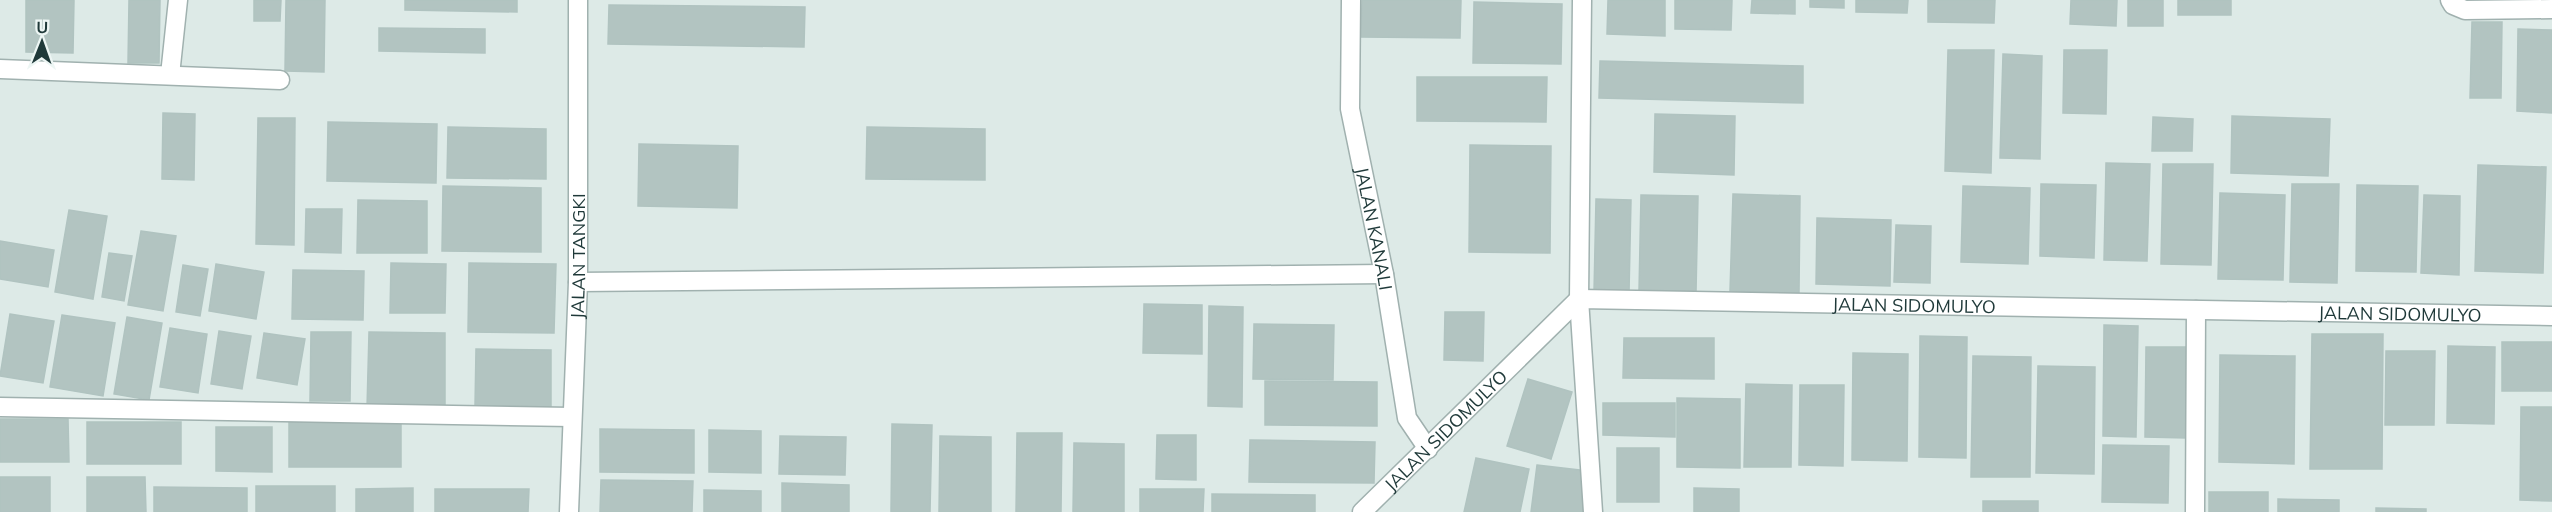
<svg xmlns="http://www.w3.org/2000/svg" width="2552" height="512" font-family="Mulish,sans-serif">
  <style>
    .building { fill: #b2c4c1; stroke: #b0c3c0; stroke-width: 1.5 }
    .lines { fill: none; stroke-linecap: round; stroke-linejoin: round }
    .minor-casing { stroke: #a0b1af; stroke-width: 21 }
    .minor { stroke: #fff; stroke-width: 18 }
    .labels { text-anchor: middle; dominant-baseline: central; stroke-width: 4.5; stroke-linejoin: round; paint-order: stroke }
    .street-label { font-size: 18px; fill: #1f3939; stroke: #edf6f4 }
  </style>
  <rect width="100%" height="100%" fill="#ddeae7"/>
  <!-- building -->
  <g class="building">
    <path d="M26 0H74L73 53 26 52Z"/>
    <path d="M129 0H160L159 63H128Z"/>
    <path d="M254 0H281L280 21H254Z"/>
    <path d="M286 0H325L324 72 285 71Z"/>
    <path d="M405 0H517V12L405 10Z"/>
    <path d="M1362 0H1461L1460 38 1361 37Z"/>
    <path d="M1608 0H1665V36L1607 34Z"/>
    <path d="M1675 0H1732L1731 30 1675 29Z"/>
    <path d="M1752 0H1795V14L1751 13Z"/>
    <path d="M1810 0H1844V8L1810 7Z"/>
    <path d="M1856 0H1908L1907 13 1856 12Z"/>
    <path d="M1928 0H1995L1994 23 1928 22Z"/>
    <path d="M2071 0H2117L2116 26 2070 24Z"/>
    <rect x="2128" y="0" width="35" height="26"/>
    <rect x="2178" y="0" width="53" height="15"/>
    <path d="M1474 2 1562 4 1561 64 1473 63Z"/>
    <path d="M609 5 805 7 804 47 608 44Z"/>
    <path d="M2472 22H2502L2501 98H2470Z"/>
    <path d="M379 28 485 29V53L379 51Z"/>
    <path d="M2518 29 2552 30V113L2517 111Z"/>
    <path d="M1948 50H1994L1991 173 1945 171Z"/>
    <path d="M2064 50H2107L2106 114 2063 113Z"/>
    <path d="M2003 54 2042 56 2040 159 2000 158Z"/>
    <path d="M1600 61 1803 66V103L1599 98Z"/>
    <path d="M1417 77H1547L1546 122 1417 121Z"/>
    <path d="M163 113 195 114 194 180 162 179Z"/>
    <path d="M1655 114 1735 116 1734 175 1654 172Z"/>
    <path d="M2232 116 2330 119 2328 176 2231 173Z"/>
    <path d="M2153 117 2193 119 2192 151H2152Z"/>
    <path d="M258 118H295L294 245 256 244Z"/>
    <path d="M328 122 437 124 436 183 327 181Z"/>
    <path d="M448 127 546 129V179L447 178Z"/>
    <path d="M867 127 985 129V180L866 179Z"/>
    <path d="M639 144 738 146 737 208 638 206Z"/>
    <path d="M1470 145 1551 146 1550 253 1469 252Z"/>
    <path d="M2106 163 2150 164 2147 261 2104 260Z"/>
    <path d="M2163 164H2213L2211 265 2161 264Z"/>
    <path d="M2478 165 2546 167 2543 273 2475 271Z"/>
    <path d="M2041 184 2096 185 2094 258 2040 256Z"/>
    <path d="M2292 184H2339L2337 283 2290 282Z"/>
    <path d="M2357 185 2418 186 2416 272 2356 271Z"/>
    <path d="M443 186 541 188V252L442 251Z"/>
    <path d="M1963 186 2030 188 2028 264 1961 262Z"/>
    <path d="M2220 193 2285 195 2283 280 2218 279Z"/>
    <path d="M1733 194 1800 196 1799 293 1730 291Z"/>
    <path d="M1641 195 1698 196 1696 293 1639 291Z"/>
    <path d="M2424 195 2460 196 2459 275 2421 273Z"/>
    <path d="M1596 199 1631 200 1629 293 1594 292Z"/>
    <path d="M358 200 427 201V253H357Z"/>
    <path d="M306 209H342L341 253 305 252Z"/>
    <path d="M69 210 107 216 93 299 55 292Z"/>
    <path d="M1817 218 1891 220 1890 286 1816 284Z"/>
    <path d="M1896 225 1931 226 1930 283 1894 282Z"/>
    <path d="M141 231 176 236 163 311 128 305Z"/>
    <path d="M0 241 54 250 48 287 0 279Z"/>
    <path d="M109 253 132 256 124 301 102 297Z"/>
    <path d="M391 263 446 264 445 313H390Z"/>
    <path d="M469 263 556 264 554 333 468 332Z"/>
    <path d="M216 264 264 272 256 319 209 311Z"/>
    <path d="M183 265 208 269 200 316 176 312Z"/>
    <path d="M293 270 364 271 363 320 292 319Z"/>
    <path d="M1144 304 1202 305V354L1143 353Z"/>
    <path d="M1209 306 1243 307 1242 407 1208 406Z"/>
    <path d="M1445 312H1484L1483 361 1444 360Z"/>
    <path d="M10 314 54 321 43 383 0 376Z"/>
    <path d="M62 315 115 323 103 396 50 387Z"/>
    <path d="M127 317 162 323 149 400 114 394Z"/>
    <path d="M1254 324 1334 325 1333 380 1253 379Z"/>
    <path d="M2104 325 2138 326 2136 437 2103 436Z"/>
    <path d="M170 328 207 334 198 393 160 387Z"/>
    <path d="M219 331 251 336 242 389 211 384Z"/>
    <path d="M311 332H351L350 401H310Z"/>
    <path d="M369 332 445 333V409L367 408Z"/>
    <path d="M264 333 305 339 297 385 257 378Z"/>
    <path d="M2312 334H2383L2382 469H2310Z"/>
    <path d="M1920 336 1967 337 1966 458 1919 457Z"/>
    <path d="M1624 338H1714V379L1623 378Z"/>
    <rect x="2502" y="342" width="50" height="49"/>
    <path d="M2448 346 2495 347 2494 424 2447 423Z"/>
    <path d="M2146 347H2187L2186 438 2145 437Z"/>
    <path d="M476 349 551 350V407L475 406Z"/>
    <path d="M2386 351H2435L2434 425H2385Z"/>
    <path d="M1853 353 1908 354 1907 461 1852 460Z"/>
    <path d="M2220 355 2295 356 2294 464 2219 462Z"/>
    <path d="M1973 356 2031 357 2030 477H1971Z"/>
    <path d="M2038 366 2095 367 2094 474 2036 473Z"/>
    <path d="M1528 379 1572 392 1551 459 1507 446Z"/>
    <path d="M1265 381 1377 382V426L1265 425Z"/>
    <path d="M1746 384 1792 385 1791 467H1744Z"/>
    <path d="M1800 385H1844L1843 466 1799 465Z"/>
    <path d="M1677 398 1740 399V468L1677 467Z"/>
    <path d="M1603 403H1675V437L1603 435Z"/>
    <path d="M2521 407H2552V501L2520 500Z"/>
    <rect x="289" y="417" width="112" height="50"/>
    <path d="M0 419H68L69 462H0Z"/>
    <rect x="87" y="422" width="94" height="42"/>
    <path d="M892 424 932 425 930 512H891Z"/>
    <path d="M216 427H272V472L216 471Z"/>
    <path d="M600 429 694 430V473L600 472Z"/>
    <path d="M709 430 761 431V473L709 472Z"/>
    <path d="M1017 433H1062L1061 512H1016Z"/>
    <path d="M1157 435H1196V480L1156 479Z"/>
    <path d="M780 436 846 437 845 475 779 474Z"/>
    <path d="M940 436 991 437V512H939Z"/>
    <path d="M1250 440 1375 442 1374 483 1249 482Z"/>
    <path d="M1074 443 1124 444V512H1073Z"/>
    <path d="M2103 445 2169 446 2168 503 2102 502Z"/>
    <rect x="1617" y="448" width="42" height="54"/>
    <path d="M1476 458 1529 469 1520 512H1464Z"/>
    <path d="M1537 465 1588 471 1583 512H1531Z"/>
    <rect x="0" y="477" width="50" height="35"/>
    <path d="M87 477H145L146 512H87Z"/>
    <path d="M601 480 693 481 692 512H600Z"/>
    <path d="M782 483 849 485V512H782Z"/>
    <rect x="256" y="486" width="79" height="26"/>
    <path d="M154 487 247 488V512H154Z"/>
    <path d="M413 488V512H356V489Z"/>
    <path d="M1694 488 1739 489V512H1694Z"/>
    <path d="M435 489H529L528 512H435Z"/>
    <path d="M1140 489H1204L1203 512H1140Z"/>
    <path d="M704 490 761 491V512H704Z"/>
    <rect x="2209" y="492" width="59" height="20"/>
    <path d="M1212 494 1315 495V512H1212Z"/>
    <path d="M2278 499 2339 500V512H2278Z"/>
    <rect x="1983" y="501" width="55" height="11"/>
    <path d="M2376 508 2426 509V512H2376Z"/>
  </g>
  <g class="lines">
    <!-- minor casing -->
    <g class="minor-casing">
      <g id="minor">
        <path id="s1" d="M1351 0 1350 109 1384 274 1407 418 1428 449"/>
        <path d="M1582 0 1579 299 1593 512"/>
        <path d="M2450 0 2453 5 2465 10 2552 9"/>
        <path d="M0 69 280 80"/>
        <path d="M170 75 178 0"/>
        <path d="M578 282 1384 274"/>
        <path d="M0 407 572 417"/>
        <path id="s2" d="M569 512 578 282V0"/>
        <path id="s3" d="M1362 512 1579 299 2552 316"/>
        <path d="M2195 512 2196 310"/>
      </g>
    </g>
    <!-- minor -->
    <use href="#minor" class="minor"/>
  </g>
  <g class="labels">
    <!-- street labels -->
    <g class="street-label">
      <text stroke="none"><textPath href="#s1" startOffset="231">JALAN KANALI</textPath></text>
      <text stroke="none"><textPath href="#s2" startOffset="256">JALAN TANGKI</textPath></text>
      <text stroke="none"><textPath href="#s3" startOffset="639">JALAN SIDOMULYO</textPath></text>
      <text stroke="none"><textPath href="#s3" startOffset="1125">JALAN SIDOMULYO</textPath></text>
      <text stroke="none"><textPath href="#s3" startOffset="117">JALAN SIDOMULYO</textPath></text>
    </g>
  </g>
  <!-- north arrow -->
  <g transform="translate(42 42) rotate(1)" stroke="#edf6f4" stroke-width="4.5" paint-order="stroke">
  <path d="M0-4.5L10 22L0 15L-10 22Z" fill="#1f3939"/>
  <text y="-9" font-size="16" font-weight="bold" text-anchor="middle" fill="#1f3939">U</text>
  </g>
</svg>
